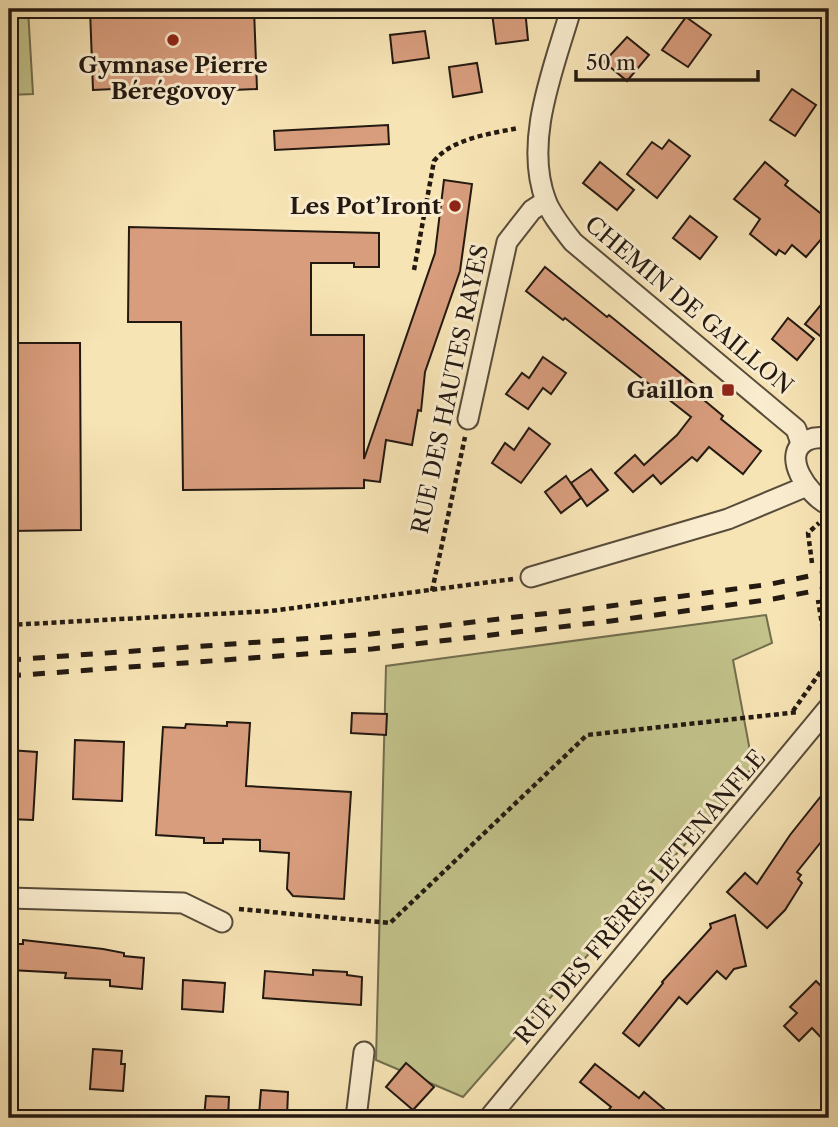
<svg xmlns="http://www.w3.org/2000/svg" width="838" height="1127" font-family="'Libre Caslon Text',serif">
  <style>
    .green { fill: #c2c28a; stroke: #726e4e; stroke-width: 2 }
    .building { fill: #d89d7d; stroke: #231911; stroke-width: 2 }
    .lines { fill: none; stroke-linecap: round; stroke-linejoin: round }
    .street-casing { stroke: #584c3a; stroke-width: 23 }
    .path { stroke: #231911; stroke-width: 4.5; stroke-dasharray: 5 3.5; stroke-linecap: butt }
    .street { stroke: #faedcf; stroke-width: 19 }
    .rail { stroke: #231911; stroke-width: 5; stroke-dasharray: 12 12; stroke-linecap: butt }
    .poi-dot { fill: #8f2418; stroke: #faedcf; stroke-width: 2.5 }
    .labels { text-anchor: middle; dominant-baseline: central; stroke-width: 6; stroke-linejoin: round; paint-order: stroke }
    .poi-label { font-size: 23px; font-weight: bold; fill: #231911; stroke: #faedcf; text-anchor: end }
    .street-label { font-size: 23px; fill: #231911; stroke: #faedcf }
  </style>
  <rect width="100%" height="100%" fill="#f7e4b5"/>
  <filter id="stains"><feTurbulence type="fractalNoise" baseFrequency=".00286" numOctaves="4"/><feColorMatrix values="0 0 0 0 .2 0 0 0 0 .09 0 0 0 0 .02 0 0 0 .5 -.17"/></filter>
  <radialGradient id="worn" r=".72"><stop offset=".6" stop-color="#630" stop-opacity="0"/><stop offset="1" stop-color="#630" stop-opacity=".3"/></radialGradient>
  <!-- green -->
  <g class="green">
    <path d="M9 9H28L33 94 9 95Z"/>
    <path d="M766 615 772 643 733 660 753 767 463 1097 376 1060 386 666Z"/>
  </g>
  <!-- building -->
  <g class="building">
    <path d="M90 9H254L257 89 114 95V89L93 90Z"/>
    <path d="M525 9 528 40 496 44 492 13Z"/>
    <path d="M686 17 711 35 688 67 662 50Z"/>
    <path d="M425 31 429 58 393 63 390 35Z"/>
    <path d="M627 37 649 55 627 81 604 62Z"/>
    <path d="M477 63 482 92 453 97 449 67Z"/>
    <path d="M792 89 816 105 795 136 770 120Z"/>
    <path d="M388 125 389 144 275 150 274 131Z"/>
    <path d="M669 140 690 156 657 198 627 174 652 142 662 149Z"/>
    <path d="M600 162 634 190 617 210 583 183Z"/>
    <path d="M765 162 788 181 785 185 829 220V230L806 257 792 245 785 254 779 250 776 255 750 234 760 219 734 199Z"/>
    <path d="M444 180 472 184 460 271 425 372 421 411 418 410 412 445 386 440 380 482 364 480V488L183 490 181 322H128L129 227 379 233V267H354V263H311V335H364V459L435 253Z"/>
    <path d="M690 216 717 237 700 259 673 238Z"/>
    <path d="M545 267 607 317 609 315 695 385 692 390 723 416 721 419 761 451 743 474 709 447 697 461 692 457 661 484 653 475 633 492 615 473 635 455 644 465 677 435 691 417 565 318 563 320 526 291Z"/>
    <path d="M829 295V343L805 324Z"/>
    <path d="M788 318 814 339 797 360 772 339Z"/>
    <path d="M9 343H80L81 530 10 531Z"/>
    <path d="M543 357 566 373 551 394 543 388 528 409 506 394 522 373 529 378Z"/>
    <path d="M529 428 550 444 521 483 492 463 505 443 514 450Z"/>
    <path d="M591 469 608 490 587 506 571 483Z"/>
    <path d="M566 476 581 498 561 513 545 492Z"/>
    <path d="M352 713 387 714 386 735 351 733Z"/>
    <path d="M227 722 250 723 246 786 351 792 344 899 293 896 287 889 289 853 260 851V840L223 839V843H204V838L156 835 163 727 185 728 186 724 227 726Z"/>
    <path d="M75 740 124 742 122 801 73 799Z"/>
    <path d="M9 750 37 752 33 820 9 819Z"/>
    <path d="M829 786V832L797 872 801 875 798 879 802 883 785 910 767 928 727 892 745 873 757 884 790 835Z"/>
    <path d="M735 915 746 966 734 969 726 979 717 971 687 1004 679 997 639 1046 623 1033 663 983 662 982 711 928 710 924Z"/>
    <path d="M23 940 103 949 124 953V956L144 958 142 989 110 986V980L65 978 66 973 10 970 12 944H23Z"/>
    <path d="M313 970 347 972V975L362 977 361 1005 263 998 265 971 313 975Z"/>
    <path d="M183 980 225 983 223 1012 182 1009Z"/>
    <path d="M816 981 829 994V1046L812 1028 799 1041 784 1026 797 1013 790 1007Z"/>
    <path d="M93 1049 122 1051 121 1064H125L123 1091 90 1089Z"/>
    <path d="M406 1063 434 1087 413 1110 386 1087Z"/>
    <path d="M595 1064 639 1098 644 1092 675 1118H602L611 1107 580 1082Z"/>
    <path d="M261 1090 288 1092 287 1117 259 1115Z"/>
    <path d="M206 1096 229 1097 228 1118H204Z"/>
  </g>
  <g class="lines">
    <!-- street casing -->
    <g class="street-casing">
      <g id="street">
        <path d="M571 9C554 68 523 141 546 201 552 216 563 229 573 242L796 429 801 443"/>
        <path d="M468 419 507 242 532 210 546 201"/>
        <path d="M829 439C822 437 815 437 808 440 778 454 810 497 829 505"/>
        <path d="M531 577 728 519 807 486"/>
        <path d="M9 898 183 903 222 922"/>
        <path d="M356 1118 364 1052"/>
        <path d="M489 1118 829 707"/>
      </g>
    </g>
    <!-- path -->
    <g class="path">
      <path d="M414 270 434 161C453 138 490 134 518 128"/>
      <path d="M812 563 808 533 819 523"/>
      <path d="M432 591 465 437"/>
      <path d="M9 625 271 611 513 579"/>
      <path d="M793 711 828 661 818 600"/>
      <path d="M239 909 390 923 587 735 799 712"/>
    </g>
    <!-- street -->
    <use href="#street" class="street"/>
    <!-- rail -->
    <g class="rail">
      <path d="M9 660 371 634 610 606 771 584 829 572"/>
      <path d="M9 676 372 649 611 621 773 599 829 588"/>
    </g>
  </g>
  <!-- markers -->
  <g class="poi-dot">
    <circle cx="173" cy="40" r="7"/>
    <circle cx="455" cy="206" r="7"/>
    <rect x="721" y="383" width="14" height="14" rx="3.5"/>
  </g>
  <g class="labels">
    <!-- poi labels -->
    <g class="poi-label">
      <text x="173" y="65" text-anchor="middle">Gymnase Pierre<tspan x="173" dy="26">Bérégovoy</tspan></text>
      <text x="441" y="206">Les Pot’Iront</text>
      <text x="714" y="390">Gaillon</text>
    </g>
    <!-- street labels -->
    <g class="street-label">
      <text transform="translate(689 305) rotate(40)">CHEMIN DE GAILLON</text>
      <text transform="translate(450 389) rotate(-78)">RUE DES HAUTES RAYES</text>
      <text transform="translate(640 897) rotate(-50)">RUE DES FRÈRES LETENANFLE</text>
    </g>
  </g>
  <!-- margin -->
  <rect width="838" height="1127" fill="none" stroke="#f7e4b5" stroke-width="35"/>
  <rect x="10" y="10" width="817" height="1106" fill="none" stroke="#231911" stroke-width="3.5"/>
  <rect x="18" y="18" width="803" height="1092" fill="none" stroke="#231911" stroke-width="2"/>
  <!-- scale -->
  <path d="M576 70v10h182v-10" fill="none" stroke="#231911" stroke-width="3.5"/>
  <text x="586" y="70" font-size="21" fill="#231911" stroke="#faedcf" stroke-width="5" paint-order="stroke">50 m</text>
  <rect width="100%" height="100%" filter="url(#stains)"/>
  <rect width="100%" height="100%" fill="url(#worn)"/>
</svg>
